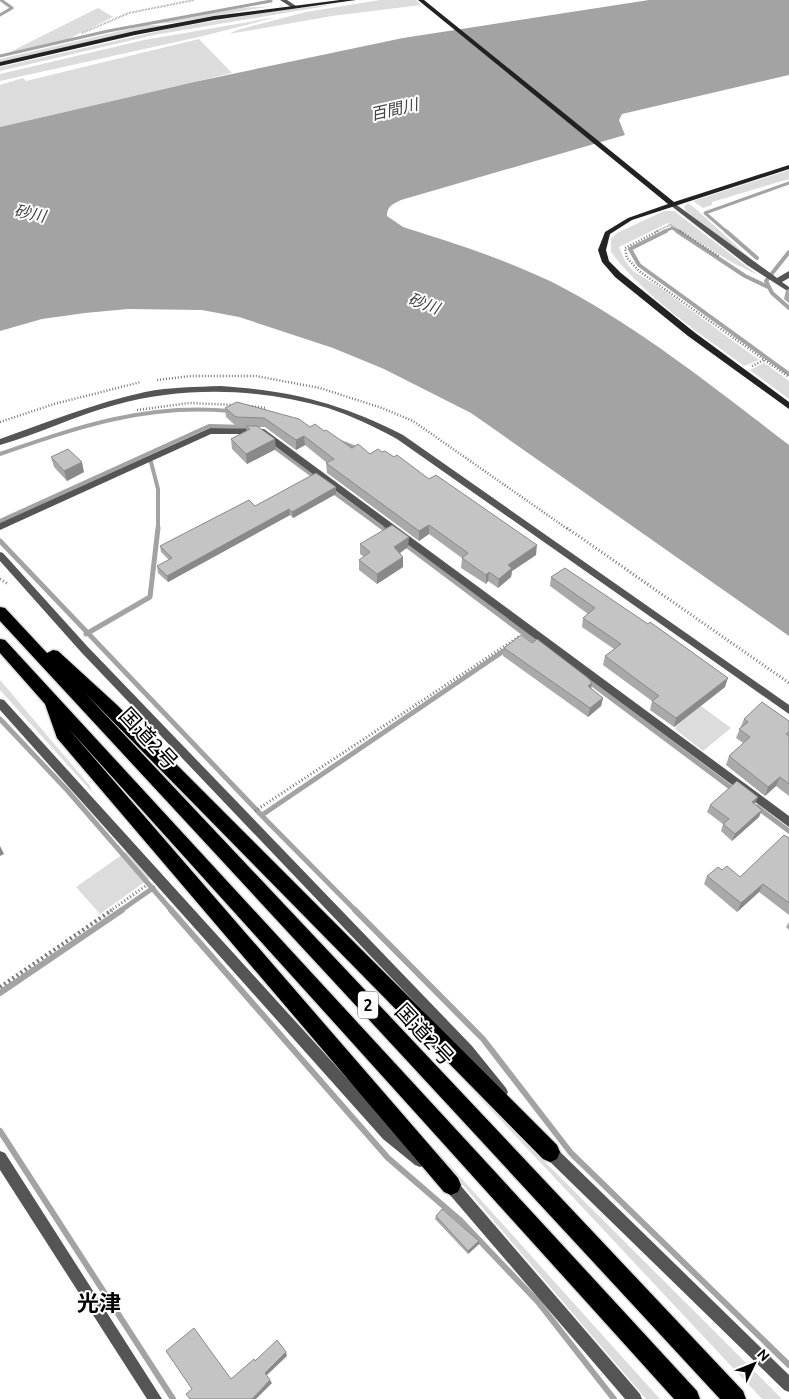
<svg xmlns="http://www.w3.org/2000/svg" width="789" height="1399" font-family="Ubuntu,'Noto Sans JP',sans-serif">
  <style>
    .green { fill: #dcdcdc }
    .water { fill: #a3a3a3 }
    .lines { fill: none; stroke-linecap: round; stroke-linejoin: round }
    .stream-far3 { stroke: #a3a3a3; stroke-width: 3 }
    .stream-far2 { stroke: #a3a3a3; stroke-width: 4 }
    .stream-far1 { stroke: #a3a3a3; stroke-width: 5 }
    .stream { stroke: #a3a3a3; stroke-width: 6 }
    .highway-casing { stroke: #dbdbdb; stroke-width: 3 }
    .path-far3 { stroke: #777; stroke-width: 2; stroke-dasharray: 0.5 1; stroke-linecap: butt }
    .path-far2 { stroke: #777; stroke-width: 2.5; stroke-dasharray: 1 2; stroke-linecap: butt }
    .path-far1 { stroke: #777; stroke-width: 3; stroke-dasharray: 1 2.5; stroke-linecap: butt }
    .path { stroke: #777; stroke-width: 4; stroke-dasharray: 2 3; stroke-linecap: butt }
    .street { fill: #555; fill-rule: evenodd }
    .secondary { fill: #222; fill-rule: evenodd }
    .highway { fill: #000; fill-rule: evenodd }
    .wall { fill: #a9a9a9 }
    .shaded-wall { fill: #898989 }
    .building { fill: #c4c4c4; stroke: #898989 }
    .labels { text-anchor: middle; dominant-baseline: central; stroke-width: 4; stroke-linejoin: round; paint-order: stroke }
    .far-water-label { font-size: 16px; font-style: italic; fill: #444; stroke: #fff }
    .shield { fill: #fff; stroke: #4c4c4c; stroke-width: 1 }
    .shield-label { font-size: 16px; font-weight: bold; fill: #000 }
    .near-street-label { font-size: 21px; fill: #000; stroke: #fff }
    .near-neighbourhood-label { font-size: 22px; font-weight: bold; fill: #000; stroke: #fff }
  </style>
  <rect width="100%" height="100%" fill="#fff"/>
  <!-- green -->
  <g class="green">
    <path d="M380 0H416L421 5 332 16 229 34 237 30 306 12Z"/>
    <path d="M338 4 154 35 0 71V67L9 65 172 28 280 10Z"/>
    <path d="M272 6 172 23 149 24 241 8Z"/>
    <path d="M98 8 113 17 68 39 8 53Z"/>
    <path d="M277 17 203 36 0 81V74L144 40Z"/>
    <path d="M146 25H165L0 62V59Z"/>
    <path d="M199 39 232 73 0 127V85L23 78 26 81Z"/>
    <path d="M789 170V179L712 202V205L703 208 693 201Z"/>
    <path d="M688 203 696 209 755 263 686 211 684 207Z"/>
    <path d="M664 211H674L758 275 733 263 668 223 619 247 625 261 633 271 662 289 759 360 744 366C697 331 647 299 611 252V239L617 233Z"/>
    <path d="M764 363 789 381V399L750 370Z"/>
    <path d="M0 680 90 786 92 792 0 690Z"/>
    <path d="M701 706 731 728 703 751 675 729 676 726Z"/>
    <path d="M126 852 150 878 100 914 76 887Z"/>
    <path d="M464 1081 782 1399H762Z"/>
    <path d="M435 1149 660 1399H646L433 1150Z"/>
  </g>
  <!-- water -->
  <path class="water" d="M649 0H789V75L622 114 619 120 625 135 401 200C393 204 387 206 387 216L403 227C454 243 504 259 552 282 638 326 713 387 789 445V636L471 413 384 369 333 348 239 317 202 310 128 309 85 313 42 319 0 331V127L194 82 403 38Z"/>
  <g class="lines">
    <!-- stream-far3 -->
    <g class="stream-far3">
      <path d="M0 15 12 8 1 0"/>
      <path d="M0 56 108 31 271 1"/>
      <path d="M663 232 672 228 679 232"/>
      <path d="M727 232 705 213 789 183"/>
    </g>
    <!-- stream-far2 -->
    <g class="stream-far2">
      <path d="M666 231 630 249 639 265 789 374"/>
      <path d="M677 231 745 276 768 287"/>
      <path d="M726 231 757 258"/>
      <path d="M789 252 766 281 772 293 789 308"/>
      <path d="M341 442 359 449"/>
      <path d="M270 444 316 478"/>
      <path d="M0 454C78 427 147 403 230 411"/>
      <path d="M151 462 158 489V530"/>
      <path d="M332 491 385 530"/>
      <path d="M0 521 209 426 247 427 251 430"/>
    </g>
    <!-- stream-far1 -->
    <g class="stream-far1">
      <path d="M384 528 390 533"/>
      <path d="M0 541 268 822 356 911"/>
      <path d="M405 544 538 644"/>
      <path d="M86 634 150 597 158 528"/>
      <path d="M587 680 734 790"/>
      <path d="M0 719 67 790 172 911"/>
      <path d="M757 807 789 831"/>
      <path d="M262 815 508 648"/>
      <path d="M120 911 153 888"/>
    </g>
    <!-- stream -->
    <g class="stream">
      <path d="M171 910 388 1158 461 1221 538 1302 614 1399"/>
      <path d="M355 910 483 1039 571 1153 789 1365"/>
      <path d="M0 993 122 910"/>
      <path d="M0 1131 173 1399"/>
    </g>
    <!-- highway casing -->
    <g class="highway-casing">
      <g id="highway">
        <path d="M0 607 5 608 47 653 53 650 58 651 117 705 557 1145 560 1152 557 1159 550 1162 543 1159 85 693 743 1391 746 1399H720L0 621Z"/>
        <path d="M0 639 5 640 697 1391 700 1399H674L68 728 458 1178 461 1185 458 1192 451 1195 444 1192 57 738 45 704 0 653Z"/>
      </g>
    </g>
    <!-- path-far3 -->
    <g class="path-far3">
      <path d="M82 33 129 13 194 0"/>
      <path d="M655 232 670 225 682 232"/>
    </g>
    <!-- path-far2 -->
    <g class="path-far2">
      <path d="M658 231 625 248 627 258 639 271 789 377"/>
      <path d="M680 231 720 257"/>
      <path d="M752 366 764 360"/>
      <path d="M157 380 191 376H256L320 388 382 408 413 421 569 530"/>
      <path d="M249 406 266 408"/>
      <path d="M137 410 189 403 235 405"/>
      <path d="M0 422 54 404 141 382"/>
    </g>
    <!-- path-far1 -->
    <g class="path-far1">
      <path d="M567 528 789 683"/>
      <path d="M0 579 8 584"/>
      <path d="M255 811 520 636"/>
      <path d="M110 911 147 885"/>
    </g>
    <!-- path -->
    <path class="path" d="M0 987 112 910"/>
    <!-- street -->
    <g class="street">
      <path d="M280 0H287L296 6 291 7Z"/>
      <path d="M670 203H674L777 278 789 271V278L782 282 789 287V292L747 265 670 205Z"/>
      <path d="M221 386C292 391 340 403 403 435L789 705V714L397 439C375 427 352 416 328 408 258 388 185 386 115 405 76 415 39 434 0 445V439C48 422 95 403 145 392 170 387 196 387 221 386Z"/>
      <path d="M210 428 264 429 789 816V827L259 434H211L0 530V523Z"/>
      <path d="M0 552 3 553 87 646 472 1046 506 1088 508 1092 506 1096 502 1098 498 1096 464 1054 81 652 0 561Z"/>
      <path d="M0 699 4 700 393 1129 425 1155 427 1160 425 1165 420 1167 415 1165 383 1139 0 710Z"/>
      <path d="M548 1144 553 1145 789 1375V1392L784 1390 543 1155 542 1150 543 1145Z"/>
      <path d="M0 1151 5 1153 162 1399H147L0 1170Z"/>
      <path d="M449 1176 454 1178 640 1394 642 1399H625L444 1188 442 1183 444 1178Z"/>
    </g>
    <!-- secondary -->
    <g class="secondary">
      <path d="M340 0H356L214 20 135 35 0 66V62L135 31 214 16Z"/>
      <path d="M418 0H424L674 202 789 165V169L632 220 610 234 606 250 609 261 621 273 694 332 789 402V409L688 336 615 277 602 262 598 250 605 232 628 218 668 204Z"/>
    </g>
    <!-- highway -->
    <use href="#highway" class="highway"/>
  </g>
  <!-- wall -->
  <g class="wall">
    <path d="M789 289V303L784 299 786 290Z"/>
    <path d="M225 408 324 431 352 448 370 454 382 452 394 457 429 479 536 555 512 571 511 577 498 588 488 581 486 584 461 568 462 558 429 534 419 541 327 473 326 463H327L305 445 296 450 265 427H259L276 449 247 464 232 449 231 439 247 431 246 427H237L226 417Z"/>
    <path d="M51 457 84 472 67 481 54 467Z"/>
    <path d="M336 487V494L293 518 290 515 168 582 158 573 157 566 169 560 161 552 160 546 255 506Z"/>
    <path d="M360 544 408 547 400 553 403 557V567L377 584 359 570V560L364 557 360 554Z"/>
    <path d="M551 577 725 687 674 727 650 710 652 701 603 665 605 656 614 649 582 627 583 618 588 614 550 586Z"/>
    <path d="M504 648 591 689 603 698 601 706 588 717 503 656Z"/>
    <path d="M744 719 789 721V796L776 786 765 796 726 765 729 756 743 743 736 738Z"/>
    <path d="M755 804 759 817 732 841 721 831 723 824 707 812 710 805Z"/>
    <path d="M789 838V915L759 892 737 912 704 884 707 876 722 870 740 877Z"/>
    <path d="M789 922V930L786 927Z"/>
    <path d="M436 1216 479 1241V1244L468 1254 435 1219Z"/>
  </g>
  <!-- shaded-wall -->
  <g class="shaded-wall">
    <path d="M304 436 305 445 296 450V440Z"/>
    <path d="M275 439 276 449 247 464 246 454Z"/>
    <path d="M82 462 84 472 67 481 64 471Z"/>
    <path d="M336 487V494L293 518 292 512Z"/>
    <path d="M289 509 290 515 168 582 167 576Z"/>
    <path d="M429 525V534L419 541V531Z"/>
    <path d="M409 537 408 547 394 557V547Z"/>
    <path d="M537 545 536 555 512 571 511 577 498 588 499 579 508 565Z"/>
    <path d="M403 557V567L377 584V574Z"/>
    <path d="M489 572 488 581 486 584V575Z"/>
    <path d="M728 678 725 687 674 727 676 718Z"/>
    <path d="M592 683 591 691 588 686Z"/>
    <path d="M603 698 601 706 588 717 590 708Z"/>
    <path d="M780 777 776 786 765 796 768 787Z"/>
    <path d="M758 797 755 804 752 802Z"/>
    <path d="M762 810 759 817 732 841 735 834Z"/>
    <path d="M0 846 4 854 0 856Z"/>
    <path d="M763 884 759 892 737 912 741 903Z"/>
    <path d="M479 1241V1244L468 1254V1251Z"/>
    <path d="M286 1352 287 1356 266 1376 265 1373Z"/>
    <path d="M270 1380 272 1383 256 1399H252Z"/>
  </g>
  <!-- building -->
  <g class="building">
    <path d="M237 402 299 419 310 427 315 424 324 431 326 430 352 448 358 444 370 454 378 449 382 452 385 451 394 457 397 455 429 479 436 475 537 545 508 565 512 568 499 579 489 572 486 575 462 558 468 553 429 525 419 531 326 463 334 459 304 436 296 440 264 418 236 417 225 408Z"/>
    <path d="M246 426H257L275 439 246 454 231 439 250 429Z"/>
    <path d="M68 449 82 462 64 471 51 457Z"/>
    <path d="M316 473 336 487 292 512 289 509 167 576 157 566 172 558 160 546 249 500 255 506Z"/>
    <path d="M392 525 409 537 394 547 403 557 377 574 359 560 370 552 360 544Z"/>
    <path d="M565 568 648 624 650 622 728 678 676 718 652 701 659 696 605 656 621 644 583 618 595 608 551 577Z"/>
    <path d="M521 635 532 643 537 639 588 678 592 683 588 686 603 698 590 708 504 648Z"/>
    <path d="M762 702 789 721V732L786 734 789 736V784L780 777 768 787 729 756 750 737 739 729 748 722 744 719Z"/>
    <path d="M737 781 758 797 752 802 762 810 735 834 723 824 729 819 710 805Z"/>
    <path d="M784 835 789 838V903L763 884 741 903 707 876 718 867 722 870 727 866 740 877Z"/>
    <path d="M442 1209 479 1241 468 1251 436 1216Z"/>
    <path d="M194 1328 231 1379 254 1359 255 1361 277 1340 286 1352 265 1373 270 1380 252 1399H190L186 1394 192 1389 166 1351Z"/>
  </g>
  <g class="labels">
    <!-- far-water labels -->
    <g class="far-water-label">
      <text transform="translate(394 109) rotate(-13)">百間川</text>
      <text transform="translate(30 213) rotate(11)">砂川</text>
      <text transform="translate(424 303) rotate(20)">砂川</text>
    </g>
    <!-- shield labels -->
    <rect class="shield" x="358" y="991.5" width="20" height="27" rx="4"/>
    <g class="shield-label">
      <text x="368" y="1005">2</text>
    </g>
    <!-- near-street labels -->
    <g class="near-street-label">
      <text transform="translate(149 738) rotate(47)">国道2号</text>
      <text transform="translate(425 1034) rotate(47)">国道2号</text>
    </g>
    <!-- near-neighbourhood labels -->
    <g class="near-neighbourhood-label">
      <text x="99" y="1302">光津</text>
    </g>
  </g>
  <!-- north arrow -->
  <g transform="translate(754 1364) rotate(47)" stroke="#ffffff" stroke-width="4" paint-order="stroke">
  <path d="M0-4L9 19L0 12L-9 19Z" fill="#000000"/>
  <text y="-8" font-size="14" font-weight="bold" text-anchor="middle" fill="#000000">N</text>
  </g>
</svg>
